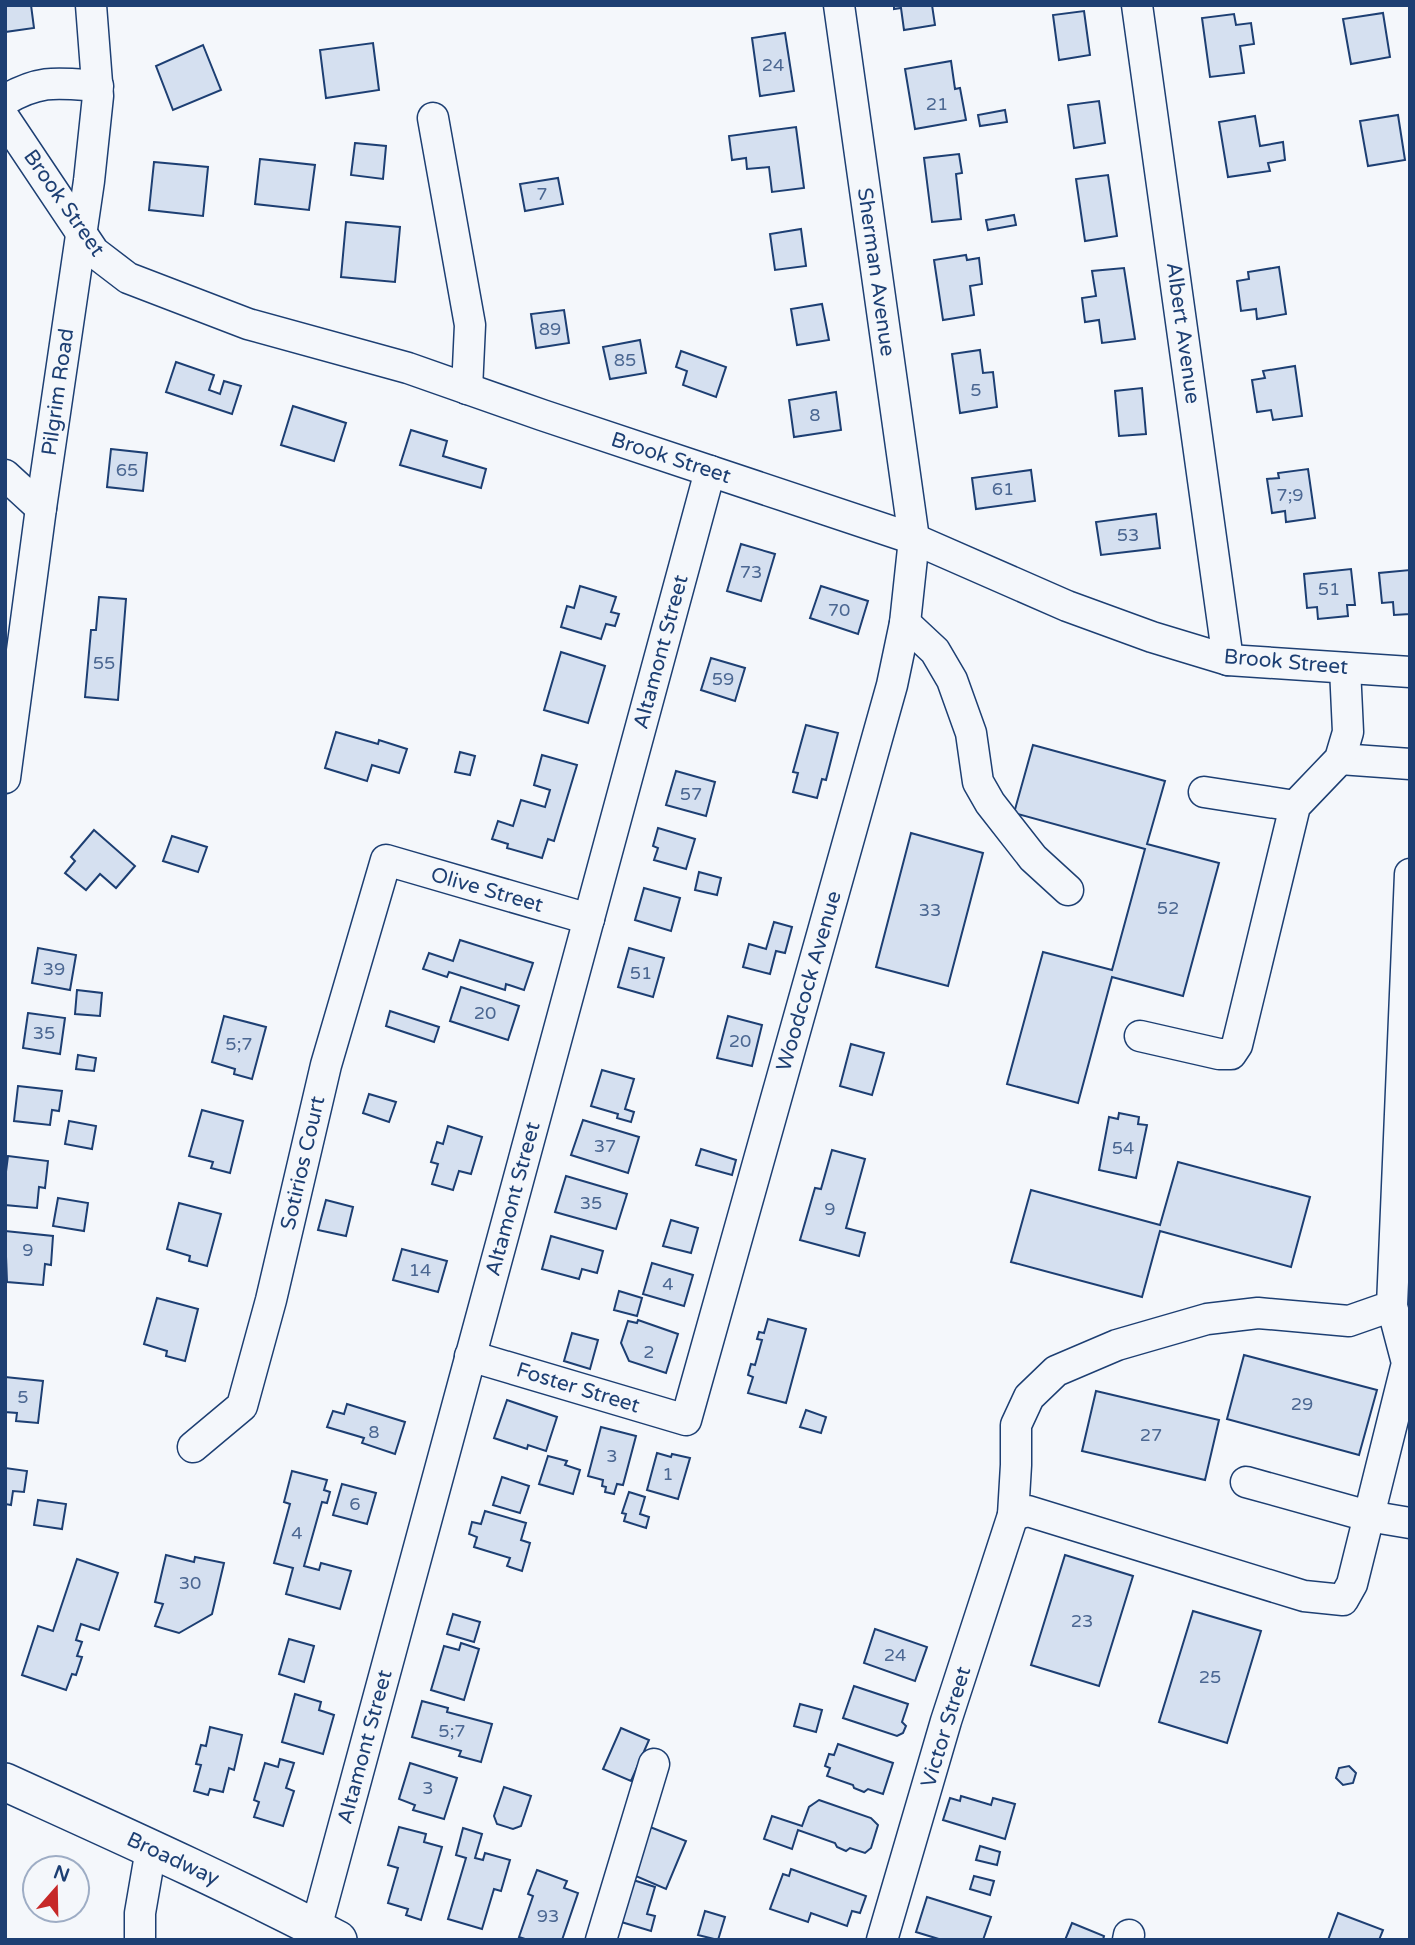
<svg xmlns="http://www.w3.org/2000/svg" width="1415" height="1945" font-family="'Varela Round',sans-serif">
  <style>
    .building { fill: #d5e0f0; stroke: #1d3f73; stroke-width: 2 }
    .lines { fill: none; stroke-linecap: round; stroke-linejoin: round }
    .minor-casing { stroke: #1d3f73; stroke-width: 33 }
    .major-casing { stroke: #1d3f73; stroke-width: 40 }
    .minor { stroke: #f4f7fb; stroke-width: 30 }
    .major { stroke: #f4f7fb; stroke-width: 37 }
    .labels { text-anchor: middle; dominant-baseline: central; stroke-width: 5; stroke-linejoin: round; paint-order: stroke }
    .number-label { font-size: 18px; fill: #4b6792 }
    .street-label { font-size: 21px; fill: #1d3f73; stroke: #f4f7fb }
  </style>
  <rect width="100%" height="100%" fill="#f4f7fb"/>
  <!-- building -->
  <g class="building">
    <path d="M5 5H31L34 28 5 32Z"/>
    <path d="M894 5H932L935 25 904 30 901 8 894 9Z"/>
    <path d="M1084 11 1090 55 1059 60 1053 15Z"/>
    <path d="M1383 13 1390 57 1351 64 1343 19Z"/>
    <path d="M1234 14 1236 25 1251 23 1254 44 1240 46 1244 73 1210 77 1202 18Z"/>
    <path d="M785 33 794 91 760 96 752 38Z"/>
    <path d="M373 43 379 90 326 98 320 50Z"/>
    <path d="M203 45 221 90 173 110 156 66Z"/>
    <path d="M951 61 955 89 960 88 966 120 915 129 905 69Z"/>
    <path d="M1099 101 1105 143 1074 148 1068 105Z"/>
    <path d="M1005 110 1007 122 980 126 978 115Z"/>
    <path d="M1398 115 1405 160 1368 166 1360 121Z"/>
    <path d="M1255 116 1260 146 1283 142 1285 160 1268 163 1270 171 1228 177 1219 122Z"/>
    <path d="M796 127 804 188 772 192 769 167 747 169 746 158 732 160 729 136Z"/>
    <path d="M355 143 386 146 383 179 351 175Z"/>
    <path d="M959 154 962 173 956 174 961 219 932 222 924 158Z"/>
    <path d="M260 159 315 165 309 210 255 204Z"/>
    <path d="M154 162 208 167 203 216 149 210Z"/>
    <path d="M1108 175 1117 236 1085 241 1076 179Z"/>
    <path d="M558 178 563 204 525 211 520 184Z"/>
    <path d="M1014 215 1016 225 988 230 986 220Z"/>
    <path d="M346 222 400 227 395 282 341 277Z"/>
    <path d="M801 229 806 266 775 270 770 234Z"/>
    <path d="M966 255 967 260 979 258 982 284 970 286 974 315 943 320 934 260Z"/>
    <path d="M1279 267 1286 314 1257 319 1256 309 1241 311 1237 281 1249 279 1248 272Z"/>
    <path d="M1124 268 1135 339 1102 343 1099 320 1085 322 1082 298 1096 296 1092 271Z"/>
    <path d="M822 304 829 340 797 345 791 309Z"/>
    <path d="M564 310 569 343 536 348 531 314Z"/>
    <path d="M640 340 646 373 610 379 603 347Z"/>
    <path d="M980 350 983 373 993 372 997 407 960 413 952 354Z"/>
    <path d="M681 351 726 367 716 397 683 385 687 371 676 367Z"/>
    <path d="M176 362 214 375 209 390 220 394 224 381 241 386 232 414 166 392Z"/>
    <path d="M1295 366 1302 416 1273 420 1271 410 1257 412 1252 380 1265 378 1263 371Z"/>
    <path d="M1142 388 1146 434 1119 436 1115 391Z"/>
    <path d="M836 392 841 430 794 437 789 400Z"/>
    <path d="M293 406 346 423 334 461 281 445Z"/>
    <path d="M411 430 447 441 443 456 486 469 481 488 400 465Z"/>
    <path d="M111 449 147 453 143 491 107 487Z"/>
    <path d="M1308 469 1315 518 1286 522 1285 511 1272 513 1267 479 1279 478 1278 473Z"/>
    <path d="M1031 470 1035 501 976 509 972 478Z"/>
    <path d="M1156 514 1160 548 1101 555 1096 522Z"/>
    <path d="M741 544 775 554 761 601 727 591Z"/>
    <path d="M1351 569 1355 605H1347L1348 616 1318 619 1317 607 1307 608 1304 574Z"/>
    <path d="M1410 570V614L1394 615 1393 602 1382 603 1379 573Z"/>
    <path d="M580 586 616 597 611 612 619 614 615 626 606 624 601 639 561 627 567 606 574 608Z"/>
    <path d="M821 586 868 601 858 634 810 618Z"/>
    <path d="M99 597 126 599 118 700 85 697 91 630H96Z"/>
    <path d="M561 652 605 666 588 723 544 710Z"/>
    <path d="M711 658 745 668 735 701 701 690Z"/>
    <path d="M806 725 838 733 826 780 822 779 817 798 793 792 798 773 793 772Z"/>
    <path d="M336 732 378 744 379 740 407 749 399 773 372 765 367 781 325 768Z"/>
    <path d="M1033 745 1165 781 1147 844 1219 863 1183 996 1112 977 1078 1103 1007 1084 1043 952 1112 970 1145 849 1014 813Z"/>
    <path d="M460 752 475 756 470 775 455 772Z"/>
    <path d="M542 755 577 765 554 841 548 839 542 858 507 848 508 844 492 839 498 821 513 826 521 800 545 807 550 790 534 785Z"/>
    <path d="M676 771 715 782 706 816 666 805Z"/>
    <path d="M658 828 695 839 686 869 654 860 658 848 653 846Z"/>
    <path d="M94 830 135 866 116 888 100 874 86 890 65 873 75 861 71 857Z"/>
    <path d="M911 833 983 853 948 986 876 967Z"/>
    <path d="M172 836 207 847 198 872 163 861Z"/>
    <path d="M699 872 721 878 717 895 695 890Z"/>
    <path d="M644 888 680 898 671 931 635 920Z"/>
    <path d="M774 922 792 927 785 953 776 951 770 974 743 967 749 944 766 949Z"/>
    <path d="M460 940 533 963 524 990 506 984 505 990 449 972 447 977 423 969 429 953 453 961Z"/>
    <path d="M38 948 76 955 70 990 32 983Z"/>
    <path d="M629 948 664 958 653 997 618 987Z"/>
    <path d="M461 987 519 1006 508 1040 450 1021Z"/>
    <path d="M77 990 102 993 100 1016 75 1014Z"/>
    <path d="M390 1011 439 1027 434 1042 386 1026Z"/>
    <path d="M28 1013 65 1018 60 1054 23 1048Z"/>
    <path d="M224 1016 266 1027 252 1079 234 1074 235 1069 212 1062Z"/>
    <path d="M728 1016 762 1025 752 1066 717 1058Z"/>
    <path d="M851 1044 884 1053 872 1095 840 1086Z"/>
    <path d="M78 1055 96 1058 94 1071 76 1069Z"/>
    <path d="M602 1070 634 1079 625 1109 634 1112 631 1122 617 1118 618 1114 591 1106Z"/>
    <path d="M18 1086 62 1091 59 1111 52 1110 50 1125 14 1121Z"/>
    <path d="M369 1094 396 1102 389 1122 363 1113Z"/>
    <path d="M202 1110 243 1121 230 1173 211 1168 213 1162 189 1156Z"/>
    <path d="M1119 1113 1139 1117 1138 1124 1147 1125 1136 1178 1099 1170 1109 1117 1118 1119Z"/>
    <path d="M583 1120 639 1137 628 1173 571 1155Z"/>
    <path d="M69 1121 96 1126 92 1149 65 1144Z"/>
    <path d="M448 1126 482 1137 471 1174 459 1171 453 1190 432 1184 438 1164 431 1162 437 1142 443 1144Z"/>
    <path d="M701 1149 736 1160 732 1175 696 1165Z"/>
    <path d="M832 1150 865 1159 846 1228 865 1233 859 1256 800 1240 815 1188 821 1189Z"/>
    <path d="M8 1156 48 1161 45 1188 39 1187 37 1208 5 1205V1179Z"/>
    <path d="M1178 1162 1310 1197 1291 1267 1160 1231 1142 1297 1011 1262 1031 1190 1160 1225Z"/>
    <path d="M566 1176 627 1194 616 1229 555 1212Z"/>
    <path d="M58 1198 88 1203 84 1231 53 1226Z"/>
    <path d="M326 1200 353 1207 346 1236 318 1230Z"/>
    <path d="M179 1203 221 1214 207 1266 189 1261 190 1256 167 1249Z"/>
    <path d="M671 1220 698 1228 691 1253 663 1246Z"/>
    <path d="M5 1231 53 1236 51 1265 45 1264 43 1285 7 1282Z"/>
    <path d="M551 1236 603 1251 597 1273 582 1269 579 1279 542 1269Z"/>
    <path d="M402 1249 447 1261 438 1292 393 1280Z"/>
    <path d="M652 1263 693 1275 684 1306 643 1294Z"/>
    <path d="M619 1291 642 1298 637 1316 614 1310Z"/>
    <path d="M157 1298 198 1309 185 1361 166 1356 167 1351 144 1344Z"/>
    <path d="M768 1319 806 1329 786 1403 748 1393 753 1377 748 1375 751 1364 755 1365 762 1340 757 1339 759 1332 764 1333Z"/>
    <path d="M638 1320 678 1334 666 1373 629 1361 621 1343 628 1321 637 1323Z"/>
    <path d="M572 1333 598 1340 590 1369 564 1361Z"/>
    <path d="M1244 1355 1377 1390 1359 1455 1227 1419Z"/>
    <path d="M5 1377 43 1381 38 1423 16 1421 17 1413 5 1412Z"/>
    <path d="M1096 1391 1219 1420 1205 1480 1082 1451Z"/>
    <path d="M507 1400 557 1417 546 1451 528 1445 527 1449 494 1438Z"/>
    <path d="M347 1404 405 1422 395 1454 362 1443 364 1438 327 1427 333 1411 344 1414Z"/>
    <path d="M806 1410 826 1417 821 1433 800 1427Z"/>
    <path d="M601 1427 636 1436 623 1485 617 1484 614 1494 605 1492 606 1487 602 1486 603 1480 588 1476Z"/>
    <path d="M657 1453 671 1457 672 1454 690 1458 678 1499 647 1490Z"/>
    <path d="M548 1456 567 1461 565 1465 580 1470 573 1494 539 1484Z"/>
    <path d="M5 1468 27 1471 24 1492 13 1491 11 1505 5 1504Z"/>
    <path d="M292 1471 327 1480 324 1490 330 1492 327 1503 322 1502 304 1566 319 1570 321 1563 351 1571 340 1609 286 1594 293 1568 274 1563 290 1504 284 1502Z"/>
    <path d="M502 1477 529 1486 520 1513 493 1505Z"/>
    <path d="M342 1484 376 1493 367 1524 333 1515Z"/>
    <path d="M629 1492 645 1497 640 1514 649 1517 646 1528 624 1521 626 1514 622 1513Z"/>
    <path d="M38 1500 66 1504 62 1529 34 1525Z"/>
    <path d="M485 1511 526 1523 521 1540 530 1543 522 1571 507 1566 510 1558 474 1547 477 1537 469 1534 472 1522 481 1524Z"/>
    <path d="M166 1555 194 1562 195 1557 224 1563 212 1614 179 1633 155 1626 163 1604 155 1602Z"/>
    <path d="M1065 1555 1133 1576 1099 1686 1031 1665Z"/>
    <path d="M77 1559 118 1573 99 1630 81 1624 76 1640 82 1642 77 1656 82 1657 76 1675 72 1674 66 1690 22 1675 38 1626 53 1631Z"/>
    <path d="M1193 1611 1261 1631 1227 1743 1159 1722Z"/>
    <path d="M453 1614 480 1622 474 1642 447 1634Z"/>
    <path d="M875 1629 927 1647 915 1681 864 1663Z"/>
    <path d="M289 1639 314 1646 304 1682 279 1674Z"/>
    <path d="M461 1643 479 1649 464 1700 431 1690 444 1646 459 1650Z"/>
    <path d="M854 1686 908 1704 902 1722 906 1726 903 1733 897 1736 843 1718Z"/>
    <path d="M295 1694 321 1702 319 1710 334 1715 323 1754 282 1742Z"/>
    <path d="M422 1701 448 1708 447 1712 492 1724 481 1762 459 1756 461 1751 412 1737Z"/>
    <path d="M800 1704 822 1710 816 1732 794 1726Z"/>
    <path d="M210 1727 242 1735 234 1770 229 1768 223 1792 210 1789 208 1795 194 1791 201 1765 196 1764 201 1745 206 1746Z"/>
    <path d="M621 1728 649 1740 631 1781 603 1769Z"/>
    <path d="M838 1744 893 1763 883 1794 868 1789 864 1792 854 1788 853 1785 827 1776 830 1768 825 1766 829 1754 834 1755Z"/>
    <path d="M280 1759 294 1763 286 1788 294 1791 283 1826 254 1817 259 1802 254 1800 265 1763 278 1767Z"/>
    <path d="M410 1763 457 1778 444 1819 413 1810 415 1805 399 1799Z"/>
    <path d="M1349 1766 1356 1773 1353 1783 1343 1785 1336 1778 1339 1768Z"/>
    <path d="M504 1787 531 1796 521 1826 513 1829 497 1824 494 1816Z"/>
    <path d="M961 1796 991 1805 993 1798 1015 1804 1005 1839 943 1820 950 1798 960 1801Z"/>
    <path d="M819 1800 871 1818 878 1825 871 1848 865 1853 850 1848 846 1851 837 1847 835 1843 798 1830 792 1849 764 1839 772 1816 802 1826 809 1807Z"/>
    <path d="M399 1827 426 1834 424 1842 442 1847 421 1920 406 1915 408 1909 388 1903 398 1868 388 1865Z"/>
    <path d="M650 1827 686 1841 666 1889 631 1874Z"/>
    <path d="M463 1828 482 1834 475 1858 483 1860 485 1853 510 1860 501 1891 494 1889 482 1929 448 1919 466 1858 456 1855Z"/>
    <path d="M980 1846 1000 1852 997 1865 976 1860Z"/>
    <path d="M791 1869 866 1896 860 1913 852 1911 847 1926 811 1913 808 1922 770 1909 783 1874 789 1876Z"/>
    <path d="M537 1870 567 1881 564 1888 578 1893 562 1940H528L519 1937 533 1896 528 1894Z"/>
    <path d="M974 1876 994 1881 990 1895 970 1889Z"/>
    <path d="M630 1879 655 1887 647 1914 655 1916 651 1931 618 1921Z"/>
    <path d="M927 1897 991 1917 983 1940H942L916 1932Z"/>
    <path d="M705 1911 725 1917 718 1940 698 1935Z"/>
    <path d="M1338 1913 1383 1930 1379 1940H1328Z"/>
    <path d="M1072 1923 1104 1936 1103 1940H1065Z"/>
  </g>
  <g class="lines">
    <!-- minor casing -->
    <g class="minor-casing">
      <g id="minor">
        <path d="M1137 5 1228 660"/>
        <path d="M5 100C41 79 58 83 98 86"/>
        <path d="M433 118 470 325 467 389"/>
        <path d="M5 119 94 252 128 278 248 324 408 368 542 415 914 539 1067 606 1152 637 1228 660 1410 672"/>
        <path d="M5 475 41 508"/>
        <path d="M905 623 935 651 952 680 971 733 978 782 990 803 1033 858 1068 890"/>
        <path d="M1340 759 1410 764"/>
        <path d="M5 778 41 508 89 181 98 96 91 5"/>
        <path d="M1204 792 1295 806"/>
        <path d="M1140 1036 1219 1054H1231L1237 1045 1295 806 1340 759 1348 732 1345 668"/>
        <path d="M1392 1306 1349 1321 1258 1313 1207 1319 1117 1345 1056 1371 1029 1397 1016 1425V1465L1013 1515 1028 1511 1304 1596 1343 1600 1352 1584 1407 1363 1392 1306 1410 874"/>
        <path d="M470 1356 686 1420 892 685 905 623 914 539 839 5"/>
        <path d="M193 1447 242 1406 271 1300 326 1065 386 860 589 919"/>
        <path d="M1246 1482 1368 1516 1410 1523"/>
        <path d="M316 1928 710 471"/>
        <path d="M140 1940V1913L151 1849"/>
        <path d="M601 1940 654 1764"/>
        <path d="M882 1940 946 1721 1013 1515"/>
        <path d="M1128 1940 1129 1935"/>
      </g>
    </g>
    <!-- major casing -->
    <g class="major-casing">
      <path id="major" d="M5 1782C117 1833 229 1883 338 1940"/>
    </g>
    <!-- minor -->
    <use href="#minor" class="minor"/>
    <!-- major -->
    <use href="#major" class="major"/>
  </g>
  <g class="labels">
    <!-- number labels -->
    <g class="number-label">
      <text x="773" y="65">24</text>
      <text x="937" y="104">21</text>
      <text x="542" y="194">7</text>
      <text x="550" y="329">89</text>
      <text x="625" y="360">85</text>
      <text x="976" y="390">5</text>
      <text x="815" y="415">8</text>
      <text x="127" y="470">65</text>
      <text x="1003" y="489">61</text>
      <text x="1290" y="495">7;9</text>
      <text x="1128" y="535">53</text>
      <text x="751" y="572">73</text>
      <text x="1329" y="589">51</text>
      <text x="839" y="610">70</text>
      <text x="104" y="663">55</text>
      <text x="723" y="679">59</text>
      <text x="691" y="794">57</text>
      <text x="1168" y="908">52</text>
      <text x="930" y="910">33</text>
      <text x="54" y="969">39</text>
      <text x="641" y="973">51</text>
      <text x="485" y="1013">20</text>
      <text x="44" y="1033">35</text>
      <text x="740" y="1041">20</text>
      <text x="239" y="1044">5;7</text>
      <text x="605" y="1146">37</text>
      <text x="1123" y="1148">54</text>
      <text x="591" y="1203">35</text>
      <text x="830" y="1209">9</text>
      <text x="28" y="1250">9</text>
      <text x="420" y="1270">14</text>
      <text x="668" y="1284">4</text>
      <text x="649" y="1352">2</text>
      <text x="23" y="1397">5</text>
      <text x="1302" y="1404">29</text>
      <text x="374" y="1432">8</text>
      <text x="1151" y="1435">27</text>
      <text x="612" y="1456">3</text>
      <text x="668" y="1474">1</text>
      <text x="355" y="1504">6</text>
      <text x="297" y="1533">4</text>
      <text x="190" y="1583">30</text>
      <text x="1082" y="1621">23</text>
      <text x="895" y="1655">24</text>
      <text x="1210" y="1677">25</text>
      <text x="452" y="1731">5;7</text>
      <text x="428" y="1788">3</text>
      <text x="548" y="1916">93</text>
    </g>
    <!-- street labels -->
    <g class="street-label">
      <text transform="translate(64 203) rotate(55)">Brook Street</text>
      <text transform="translate(876 272) rotate(82)">Sherman Avenue</text>
      <text transform="translate(1183 333) rotate(82)">Albert Avenue</text>
      <text transform="translate(58 392) rotate(-82)">Pilgrim Road</text>
      <text transform="translate(671 458) rotate(18)">Brook Street</text>
      <text transform="translate(661 652) rotate(-75)">Altamont Street</text>
      <text transform="translate(1286 662) rotate(5)">Brook Street</text>
      <text transform="translate(487 890) rotate(16)">Olive Street</text>
      <text transform="translate(809 981) rotate(-74)">Woodcock Avenue</text>
      <text transform="translate(303 1163) rotate(-77)">Sotirios Court</text>
      <text transform="translate(513 1199) rotate(-75)">Altamont Street</text>
      <text transform="translate(578 1388) rotate(17)">Foster Street</text>
      <text transform="translate(946 1727) rotate(-73)">Victor Street</text>
      <text transform="translate(365 1747) rotate(-75)">Altamont Street</text>
      <text transform="translate(173 1859) rotate(25)">Broadway</text>
    </g>
  </g>
  <!-- border -->
  <rect width="1415" height="1945" fill="none" stroke="#1d3f73" stroke-width="14"/>
  <!-- north arrow -->
  <g transform="translate(56 1889) rotate(20)"><circle r="33" fill="#f4f7fb" stroke="#9eadc5" stroke-width="2"/>
  <path d="M0-5L12 26L0 18L-12 26Z" fill="#c62828"/>
  <text y="-10" font-size="19" font-weight="bold" text-anchor="middle" fill="#1d3f73">N</text>
  </g>
</svg>
